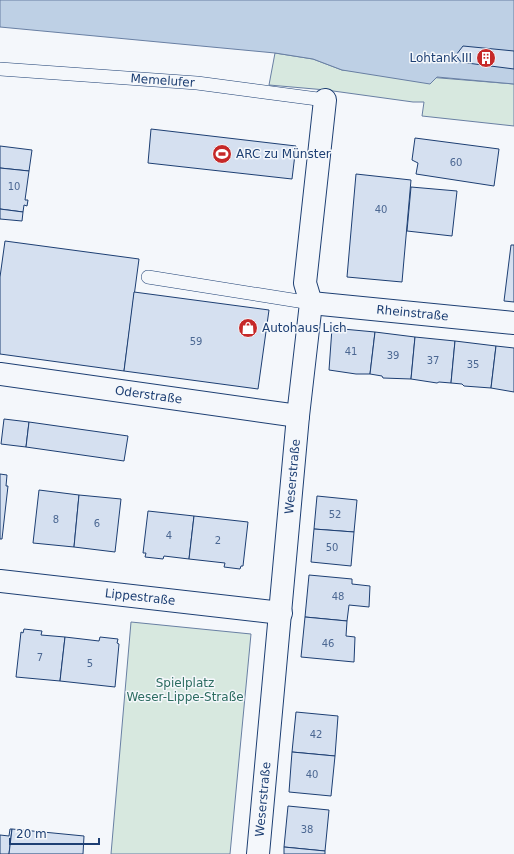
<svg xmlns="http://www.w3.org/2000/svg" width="514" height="854" font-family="'DejaVu Sans',sans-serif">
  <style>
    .green { fill: #d7e8df; stroke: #687fa3 }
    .water { fill: #bed0e5; stroke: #687fa3 }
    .building { fill: #d5e0f0; stroke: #1d3f73 }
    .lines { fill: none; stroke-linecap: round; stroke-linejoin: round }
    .service-casing { stroke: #1d3f73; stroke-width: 14 }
    .minor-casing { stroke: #1d3f73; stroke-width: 24 }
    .service { stroke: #f4f7fb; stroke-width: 13 }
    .minor { stroke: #f4f7fb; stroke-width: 22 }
    .labels { text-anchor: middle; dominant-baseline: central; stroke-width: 3; stroke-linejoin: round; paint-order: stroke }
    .number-label { font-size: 10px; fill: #4b6792 }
    .poi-label { font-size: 12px; fill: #1d3f73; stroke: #f4f7fb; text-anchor: start }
    .street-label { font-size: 12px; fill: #1d3f73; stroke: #f4f7fb }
    .park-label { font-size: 12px; fill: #2c6c60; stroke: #f4f7fb }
  </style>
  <rect width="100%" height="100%" fill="#f4f7fb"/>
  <!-- green -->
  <g class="green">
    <path d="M275 53 313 59 342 70 514 84V126L422 116 424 102H413L326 90 269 85Z"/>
    <path d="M131 622 251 634 230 854H111Z"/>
  </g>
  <!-- water -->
  <path class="water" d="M0 0H514V84L437 77 430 84 342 70 313 59 275 53 0 27Z"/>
  <!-- building -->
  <g class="building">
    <path d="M463 46 514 51V69L467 63 460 61 456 55Z"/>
    <path d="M151 129 296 146 292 179 148 163Z"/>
    <path d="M415 138 499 149 494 186 416 174 418 163 412 160Z"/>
    <path d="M0 146 32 150 29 171 0 168Z"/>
    <path d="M0 168 29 171 25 200H28L27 206 24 205 23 212 0 209Z"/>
    <path d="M356 174 411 180 402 282 347 277Z"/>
    <path d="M411 187 457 191 452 236 407 231Z"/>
    <path d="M0 209 23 212 22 221 0 219Z"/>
    <path d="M5 241 139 259 124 371 0 354V277Z"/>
    <path d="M511 245H514V302L504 301Z"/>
    <path d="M134 292 269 310 258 389 124 371Z"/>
    <path d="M332 328 375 332 370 374H356L329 370Z"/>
    <path d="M375 332 415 337 411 379 383 378 382 376 370 374Z"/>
    <path d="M415 337 455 341 451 383 439 382 437 383 411 379Z"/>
    <path d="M455 341 496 346 491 388 464 386 462 384 451 383Z"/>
    <path d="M496 346 514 348V392L491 388Z"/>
    <path d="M4 419 29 422 26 447 1 444Z"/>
    <path d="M29 422 128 436 124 461 26 447Z"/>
    <path d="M0 474 7 475 6 486H8L2 539H0Z"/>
    <path d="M39 490 79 495 74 547 33 543Z"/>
    <path d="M79 495 121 499 115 552 74 547Z"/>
    <path d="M317 496 357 500 354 532 314 529Z"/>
    <path d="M148 511 194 516 189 559 164 556 163 559 145 557 146 553H143Z"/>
    <path d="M194 516 248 522 243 566H241L240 569 224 567 225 563 189 559Z"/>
    <path d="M314 529 354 532 351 566 311 562Z"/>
    <path d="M309 575 352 579V584L370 586 369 607 349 605 347 621 305 617Z"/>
    <path d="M305 617 347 621 346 636 355 637 354 662 301 657Z"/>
    <path d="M24 629 42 631 41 635 65 637 60 681 16 677 21 632 23 633Z"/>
    <path d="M65 637 99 641 100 637 118 639 117 643 119 644 115 687 60 681Z"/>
    <path d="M296 712 338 716 335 756 292 752Z"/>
    <path d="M292 752 335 756 331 796 289 792Z"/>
    <path d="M288 806 329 810 325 851 284 847Z"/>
    <path d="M10 829H12L9 854H0V835L9 836Z"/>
    <path d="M12 829 84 836 83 854H9Z"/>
    <path d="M284 847 325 851V854H284Z"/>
  </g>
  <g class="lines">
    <!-- service casing -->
    <g class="service-casing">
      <g id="service">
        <path id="s1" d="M0 69 197 83 325 100"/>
        <path d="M148 277 311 303"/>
      </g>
    </g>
    <!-- minor casing -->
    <g class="minor-casing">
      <g id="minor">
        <path id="s2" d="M311 303 514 323"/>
        <path id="s3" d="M0 374 298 416"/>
        <path id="s4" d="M0 581 281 613"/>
        <path id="s5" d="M258 854 298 416 311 303 305 283 325 100"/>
      </g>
    </g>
    <!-- service -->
    <use href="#service" class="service"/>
    <!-- minor -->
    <use href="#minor" class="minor"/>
  </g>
  <!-- icons -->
  <defs>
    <g id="building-disc" transform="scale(1)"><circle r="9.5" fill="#c62828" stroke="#f4f7fb"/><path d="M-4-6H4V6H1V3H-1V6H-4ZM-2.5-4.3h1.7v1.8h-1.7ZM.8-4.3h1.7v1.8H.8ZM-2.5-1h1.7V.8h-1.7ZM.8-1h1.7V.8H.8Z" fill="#fff"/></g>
    <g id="stadium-disc" transform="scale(1)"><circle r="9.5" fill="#c62828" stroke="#f4f7fb"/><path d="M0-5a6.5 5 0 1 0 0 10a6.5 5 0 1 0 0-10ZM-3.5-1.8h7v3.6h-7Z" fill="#fff"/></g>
    <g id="shop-disc" transform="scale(1)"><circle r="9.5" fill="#c62828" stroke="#f4f7fb"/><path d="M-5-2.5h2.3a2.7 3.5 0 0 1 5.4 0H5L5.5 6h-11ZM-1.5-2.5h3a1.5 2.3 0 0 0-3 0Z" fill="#fff"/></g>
  </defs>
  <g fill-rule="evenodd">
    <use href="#building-disc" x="486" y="58"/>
    <use href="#stadium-disc" x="222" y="154"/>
    <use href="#shop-disc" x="248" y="328"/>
  </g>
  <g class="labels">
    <!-- number labels -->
    <g class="number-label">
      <text x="456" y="162">60</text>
      <text x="14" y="186">10</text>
      <text x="381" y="209">40</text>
      <text x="196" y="341">59</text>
      <text x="351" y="351">41</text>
      <text x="393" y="355">39</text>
      <text x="433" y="360">37</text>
      <text x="473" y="364">35</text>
      <text x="335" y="514">52</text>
      <text x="56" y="519">8</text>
      <text x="97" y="523">6</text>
      <text x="169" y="535">4</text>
      <text x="218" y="540">2</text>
      <text x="332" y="547">50</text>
      <text x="338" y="596">48</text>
      <text x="328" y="643">46</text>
      <text x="40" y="657">7</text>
      <text x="90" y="663">5</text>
      <text x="316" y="734">42</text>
      <text x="312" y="774">40</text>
      <text x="307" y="829">38</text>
    </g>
    <!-- poi labels -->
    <g class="poi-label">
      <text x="472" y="58" text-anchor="end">Lohtank III</text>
      <text x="236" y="154">ARC zu Münster</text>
      <text x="262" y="328">Autohaus Lich</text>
    </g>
    <!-- street labels -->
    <g class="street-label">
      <text stroke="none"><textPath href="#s1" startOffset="163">Memelufer</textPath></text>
      <text stroke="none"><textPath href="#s2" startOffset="102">Rheinstraße</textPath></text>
      <text stroke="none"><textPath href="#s3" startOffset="150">Oderstraße</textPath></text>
      <text stroke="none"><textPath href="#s5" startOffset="379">Weserstraße</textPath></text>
      <text stroke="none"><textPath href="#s4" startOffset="141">Lippestraße</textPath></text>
      <text stroke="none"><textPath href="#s5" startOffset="55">Weserstraße</textPath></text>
    </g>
    <!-- park labels -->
    <g class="park-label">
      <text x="185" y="683">Spielplatz<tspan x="185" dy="14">Weser-Lippe-Straße</tspan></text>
    </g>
  </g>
  <!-- scale -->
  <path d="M10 838v6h89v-6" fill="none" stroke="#1d3f73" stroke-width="2"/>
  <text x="16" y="838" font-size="12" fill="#1d3f73" stroke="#f4f7fb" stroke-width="3" paint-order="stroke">20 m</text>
</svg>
